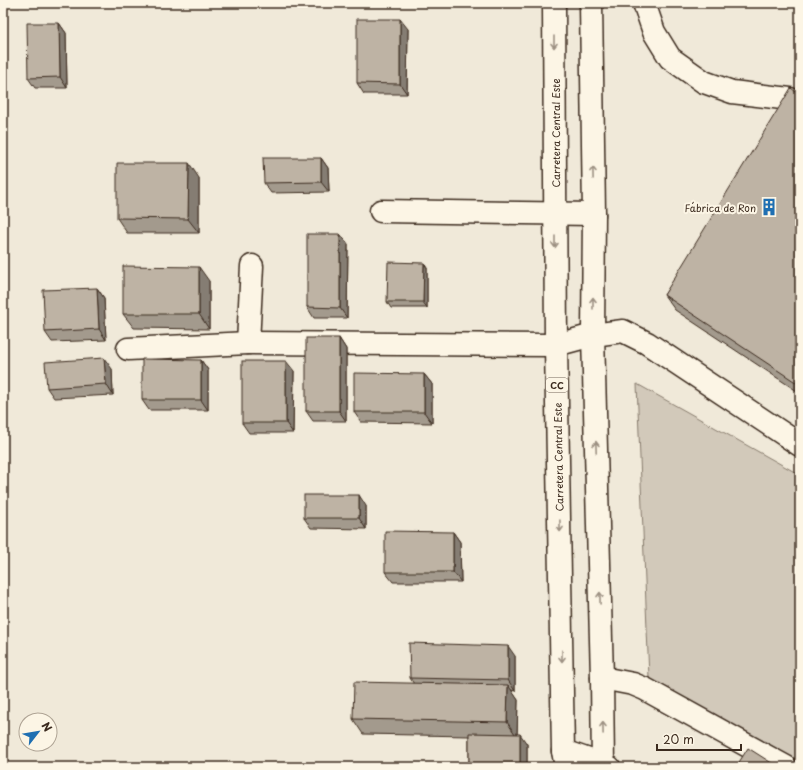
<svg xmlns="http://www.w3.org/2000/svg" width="803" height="770" font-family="'Playpen Sans',sans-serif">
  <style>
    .green { fill: #d2c9ba; stroke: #867a6c }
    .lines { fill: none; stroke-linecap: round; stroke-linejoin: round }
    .minor-casing { stroke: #3b2a1e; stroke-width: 25 }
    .major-casing { stroke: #3b2a1e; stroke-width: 25 }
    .minor { stroke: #fcf5e5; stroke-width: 22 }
    .major { stroke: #fcf5e5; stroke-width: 22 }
    .wall { fill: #a39a8d; stroke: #3b2a1e }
    .shaded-wall { fill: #857d73; stroke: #3b2a1e }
    .building { fill: #beb3a4; stroke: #3b2a1e }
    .oneway { stroke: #9c9082 }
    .labels { text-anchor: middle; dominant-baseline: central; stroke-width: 4; stroke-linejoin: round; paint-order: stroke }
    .shield { fill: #fcf5e5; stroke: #75675a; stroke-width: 1 }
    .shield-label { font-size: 9px; font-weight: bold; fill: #3b2a1e }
    .street-label { font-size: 10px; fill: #3b2a1e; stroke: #fcf5e5 }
    .poi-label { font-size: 10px; fill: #3b2a1e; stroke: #fcf5e5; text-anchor: end }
  </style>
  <rect width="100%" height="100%" fill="#f0e9d9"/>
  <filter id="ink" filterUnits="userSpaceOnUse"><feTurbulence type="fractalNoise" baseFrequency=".025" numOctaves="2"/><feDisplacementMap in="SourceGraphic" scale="8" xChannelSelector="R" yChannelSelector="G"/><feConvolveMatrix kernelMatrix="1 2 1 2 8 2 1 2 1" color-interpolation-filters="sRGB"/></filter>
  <g filter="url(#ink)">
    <!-- green -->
    <path class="green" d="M637 384 800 475V764L649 678Z"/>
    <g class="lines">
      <!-- minor casing -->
      <g class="minor-casing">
        <g id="minor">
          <path d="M644 3 654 32 670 58 704 82 732 92 790 99"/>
          <path d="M381 211 594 214"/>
          <path d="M248 343 252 266"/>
          <path d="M128 349 248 343 556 345 593 335 623 331 647 343 800 445"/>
          <path d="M602 678 633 684 645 689 786 767"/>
          <path d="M563 751 609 767"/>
        </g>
      </g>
      <!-- major casing -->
      <g class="major-casing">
        <g id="major">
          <path d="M554 3 556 345 563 751 566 767"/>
          <path d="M591 3 594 214 593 335 602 678 603 767"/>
        </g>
      </g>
      <!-- minor -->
      <use href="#minor" class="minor"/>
      <!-- major -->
      <use href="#major" class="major"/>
    </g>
    <!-- wall -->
    <g class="wall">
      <path d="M59 23 66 33 67 88H35L28 78Z"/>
      <path d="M408 29 407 94H364L357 83Z"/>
      <path d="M800 95V393L675 310 664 295Z"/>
      <path d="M321 158 328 168 329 192 271 193 264 183Z"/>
      <path d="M199 178V233H127L117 218Z"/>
      <path d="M340 234 348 244 347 318H314L307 307Z"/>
      <path d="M427 268V308H391L387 302Z"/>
      <path d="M209 281V329L134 328 123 314Z"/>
      <path d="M97 288 104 298 106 340 52 342 45 332Z"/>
      <path d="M339 338 346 349V421H313L306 411Z"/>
      <path d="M201 360 208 370V410H149L142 400Z"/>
      <path d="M112 369 113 395 54 398 47 388Z"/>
      <path d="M294 371 293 433H249L242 423Z"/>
      <path d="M424 374 432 384V423L361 422 354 412Z"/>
      <path d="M366 506V529L311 528 304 518Z"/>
      <path d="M453 532 460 542 461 582H393L385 572Z"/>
      <path d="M515 656V691L511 690 518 700 517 734 527 744V767H469V736L363 734 353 719 414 684 410 678Z"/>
    </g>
    <!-- shaded-wall -->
    <g class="shaded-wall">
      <path d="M400 19 408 29 407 94 400 84Z"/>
      <path d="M59 23 66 33 67 88 60 77Z"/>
      <path d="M321 158 328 168 329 192 321 182Z"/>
      <path d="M189 163 199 178V233L188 219Z"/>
      <path d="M340 234 348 244 347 318 340 308Z"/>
      <path d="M424 263 427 268V308L423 302Z"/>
      <path d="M199 267 209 281V329L199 314Z"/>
      <path d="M97 288 104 298 106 340 99 329Z"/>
      <path d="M339 338 346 349V421L339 411Z"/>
      <path d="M104 358 112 369 113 395 106 384Z"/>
      <path d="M201 360 208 370V410L201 400Z"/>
      <path d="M286 361 294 371 293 433 286 423Z"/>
      <path d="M424 374 432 384V423L424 412Z"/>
      <path d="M359 495 366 506V529L359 518Z"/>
      <path d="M453 532 460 542 461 582 453 572Z"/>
      <path d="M508 646 515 656V691L508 680Z"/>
      <path d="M508 685 518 700 517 737 507 722Z"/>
      <path d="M520 734 527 744V767H520Z"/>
    </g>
    <!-- building -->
    <g class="building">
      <path d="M357 19H400V84L357 83Z"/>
      <path d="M27 23H59L60 77 28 78Z"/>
      <path d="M791 88 800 95V385L664 295Z"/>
      <path d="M263 158H321V182L264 183Z"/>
      <path d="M117 163H189L188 219 117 218Z"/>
      <path d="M307 234H340V308L307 307Z"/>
      <path d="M388 262 424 263 423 302H387Z"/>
      <path d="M123 266 199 267V314H123Z"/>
      <path d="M97 288 99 329 45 332 43 290Z"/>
      <rect x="306" y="338" width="33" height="73"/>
      <path d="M104 358 106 384 47 388 45 362Z"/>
      <path d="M142 359 201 360V400H142Z"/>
      <rect x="242" y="361" width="44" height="62"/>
      <path d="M354 373 424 374V412H354Z"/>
      <rect x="304" y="495" width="55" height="23"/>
      <path d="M385 531 453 532V572H385Z"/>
      <path d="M409 643 508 646V680L410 678Z"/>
      <path d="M354 682 508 685 507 722 353 719Z"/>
      <path d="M469 733 520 734V767H469Z"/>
      <path d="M748 748 778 767H736Z"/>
    </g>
    <!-- one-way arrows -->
    <defs><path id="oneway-shaft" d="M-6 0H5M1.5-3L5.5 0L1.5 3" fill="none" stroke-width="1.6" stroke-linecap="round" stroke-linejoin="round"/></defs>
    <g class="oneway">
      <use href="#oneway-shaft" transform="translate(554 42) rotate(90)"/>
      <use href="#oneway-shaft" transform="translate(593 173) rotate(-91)"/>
      <use href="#oneway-shaft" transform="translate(555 242) rotate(90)"/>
      <use href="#oneway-shaft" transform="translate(593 303) rotate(-90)"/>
      <use href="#oneway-shaft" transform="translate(596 447) rotate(-92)"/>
      <use href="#oneway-shaft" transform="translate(560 526) rotate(89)"/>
      <use href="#oneway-shaft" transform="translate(600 598) rotate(-91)"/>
      <use href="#oneway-shaft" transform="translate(562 656) rotate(90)"/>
      <use href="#oneway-shaft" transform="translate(603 728) rotate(-91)"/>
    </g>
  </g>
  <!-- icons -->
  <defs>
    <g id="building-bare" transform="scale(1.38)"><path d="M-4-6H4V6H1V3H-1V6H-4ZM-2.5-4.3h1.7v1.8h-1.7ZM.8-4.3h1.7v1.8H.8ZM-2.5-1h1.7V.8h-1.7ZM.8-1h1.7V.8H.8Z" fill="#1f6fb2" stroke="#fcf5e5" stroke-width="2.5" paint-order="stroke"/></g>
  </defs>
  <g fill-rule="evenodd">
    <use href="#building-bare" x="769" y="207"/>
  </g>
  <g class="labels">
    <!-- shield labels -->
    <rect class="shield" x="546" y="378" width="22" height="14" rx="3"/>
    <g class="shield-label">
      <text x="557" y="385">CC</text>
    </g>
    <!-- street labels -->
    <g class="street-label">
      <text transform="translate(555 133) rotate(-90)">Carretera Central Este</text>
      <text transform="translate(558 457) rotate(-91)">Carretera Central Este</text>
    </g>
    <!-- poi labels -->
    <g class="poi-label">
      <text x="756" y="207">Fábrica de Ron</text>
    </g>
  </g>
  <!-- margin -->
  <rect width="803" height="770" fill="none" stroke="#fcf5e5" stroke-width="16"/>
  <rect x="8" y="8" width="787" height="754" fill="none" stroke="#3b2a1e" stroke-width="1.5" filter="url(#ink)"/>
  <!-- north arrow -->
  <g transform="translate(38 732) rotate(59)"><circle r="19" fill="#fcf5e5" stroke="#afa495"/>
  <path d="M0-3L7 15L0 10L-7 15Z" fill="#1f6fb2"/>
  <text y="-6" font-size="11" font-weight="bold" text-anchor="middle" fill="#3b2a1e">N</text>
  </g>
  <!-- scale -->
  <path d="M657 744v6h84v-6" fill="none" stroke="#3b2a1e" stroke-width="2"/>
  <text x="663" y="744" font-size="12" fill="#3b2a1e" stroke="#fcf5e5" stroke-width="3" paint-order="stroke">20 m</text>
</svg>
